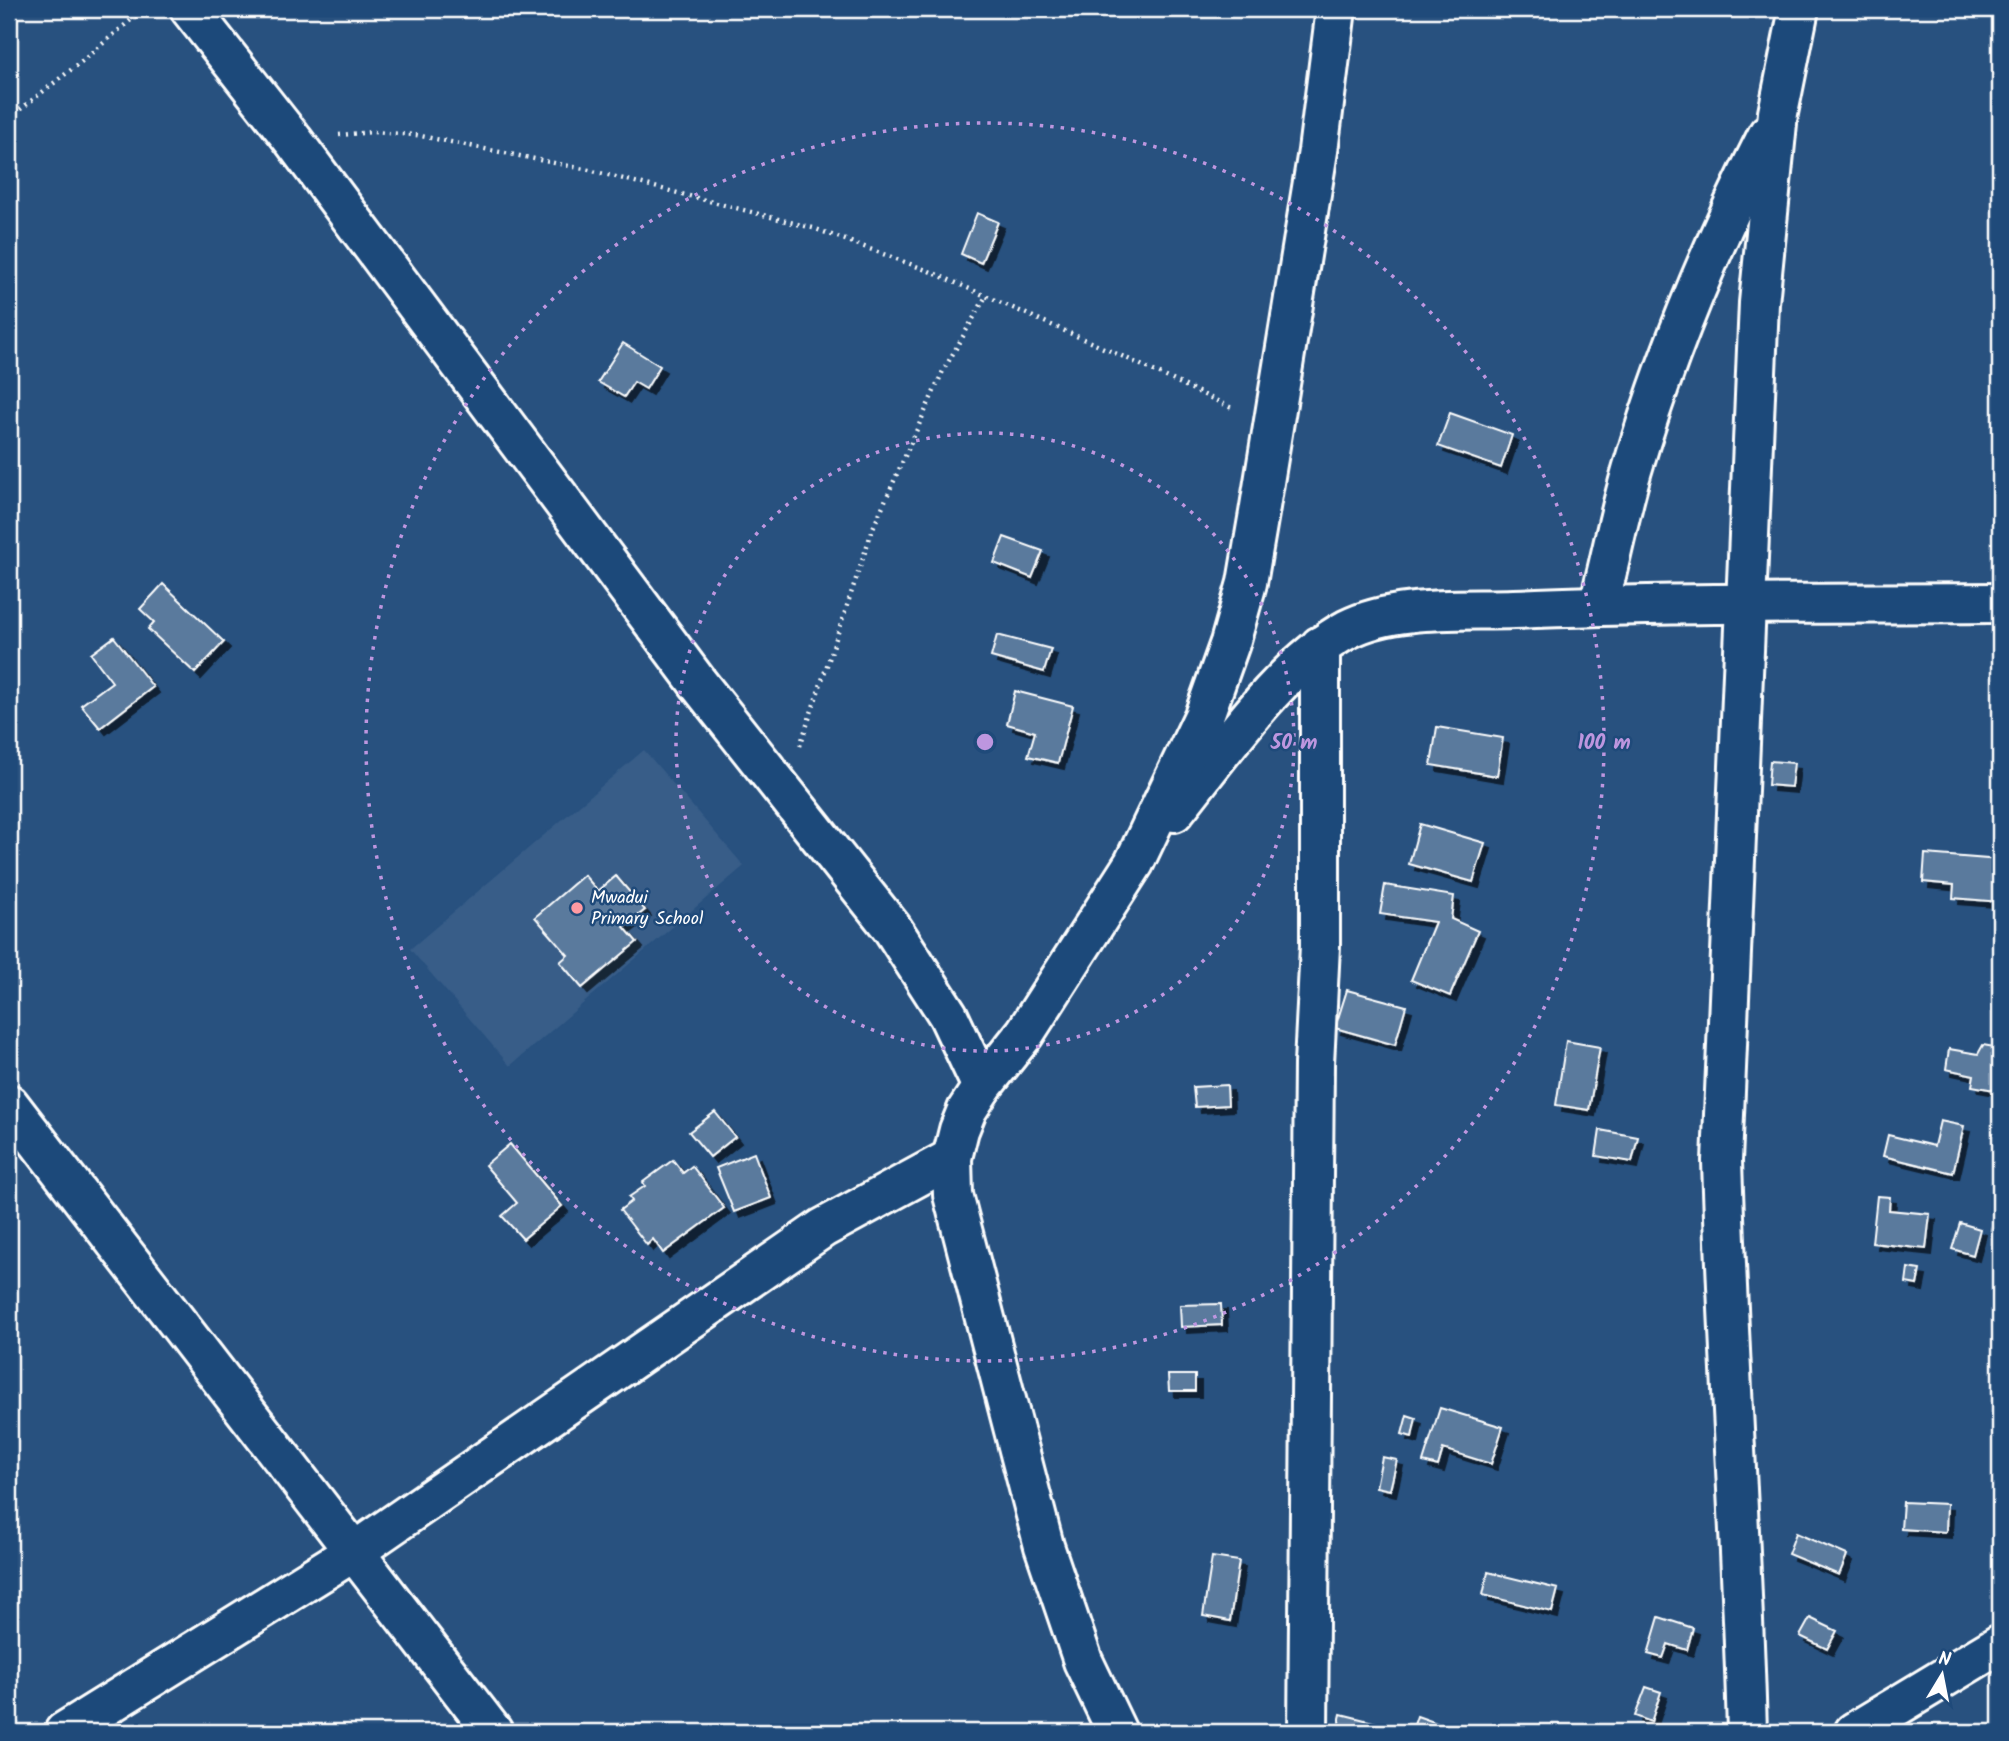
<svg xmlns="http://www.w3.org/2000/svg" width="2009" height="1741" font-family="Kalam,sans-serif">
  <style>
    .built { fill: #375d88 }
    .building { fill: #5a7a9d; stroke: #fff; stroke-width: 2; filter: url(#shadow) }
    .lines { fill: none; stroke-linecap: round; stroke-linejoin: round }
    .minor-casing { stroke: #fff; stroke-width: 44 }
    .path { stroke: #fff; stroke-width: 4.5; stroke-dasharray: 2 5; stroke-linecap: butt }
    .minor { stroke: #1f4a7a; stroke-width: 38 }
    .ring { fill: none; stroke: #bd96df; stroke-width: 3.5; stroke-dasharray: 3.5 7 }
    .poi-dot { fill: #ff9aa2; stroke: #1f4a7a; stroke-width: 2.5 }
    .labels { text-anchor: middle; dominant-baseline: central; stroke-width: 5; stroke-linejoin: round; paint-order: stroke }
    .poi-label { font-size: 18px; fill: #fff; stroke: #1f4a7a; text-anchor: start }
    .centre { fill: #bd96df; stroke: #1f4a7a; stroke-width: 3.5 }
    .ring-label { font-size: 21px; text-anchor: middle; font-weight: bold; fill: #bd96df; stroke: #1f4a7a; stroke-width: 5; stroke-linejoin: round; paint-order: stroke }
  </style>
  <defs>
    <filter id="shadow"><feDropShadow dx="6" dy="6" stdDeviation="0" flood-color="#0009"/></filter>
  </defs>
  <rect width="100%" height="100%" fill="#28517f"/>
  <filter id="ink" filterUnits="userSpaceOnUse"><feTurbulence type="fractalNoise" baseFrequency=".0143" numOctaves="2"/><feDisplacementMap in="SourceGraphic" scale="14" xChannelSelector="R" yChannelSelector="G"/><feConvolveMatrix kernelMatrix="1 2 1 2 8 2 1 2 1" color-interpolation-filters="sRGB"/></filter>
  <g filter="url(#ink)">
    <!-- built -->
    <path class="built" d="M644 750 744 866 510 1066 410 949Z"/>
    <!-- building -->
    <g class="building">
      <path d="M977 213 998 222 981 263 961 254Z"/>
      <path d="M623 343 660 366 646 389 634 382 624 397 598 382Z"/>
      <path d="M1450 413 1512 435 1501 468 1438 446Z"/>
      <path d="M1004 537 1043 551 1032 578 994 563Z"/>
      <path d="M163 584 224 642 195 673 148 629 154 622 140 609Z"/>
      <path d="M997 635 1051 649 1044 672 991 657Z"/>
      <path d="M114 637 153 687 100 728 81 705 112 682 91 654Z"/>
      <path d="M1015 691 1073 706 1058 763 1028 756 1035 732 1007 724Z"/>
      <path d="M1437 727 1503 738 1497 776 1431 765Z"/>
      <path d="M1770 761 1794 763 1791 787 1768 785Z"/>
      <path d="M1420 824 1485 843 1473 882 1409 864Z"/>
      <path d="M1925 854 2000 860V902L1953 898 1954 885 1923 882Z"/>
      <path d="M584 875 598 891 616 876 645 910 624 927 637 942 582 988 560 962 568 955 535 917Z"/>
      <path d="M1385 885 1454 896 1451 919 1478 931 1450 996 1411 980 1435 922 1380 914Z"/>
      <path d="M1995 933H2000V968H1994Z"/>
      <path d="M1347 990 1406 1006 1395 1045 1335 1028Z"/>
      <path d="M1566 1041 1600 1047 1589 1110 1556 1105Z"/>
      <path d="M1983 1045 2000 1048V1091L1972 1086 1974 1075 1946 1069 1949 1049 1978 1054Z"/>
      <path d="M1227 1085 1228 1105 1195 1107 1193 1087Z"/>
      <path d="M715 1112 735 1137 710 1157 689 1132Z"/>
      <path d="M1940 1121 1964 1126 1953 1173 1883 1156 1888 1135 1934 1146Z"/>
      <path d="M1600 1130 1638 1137 1632 1162 1596 1156Z"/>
      <path d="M510 1144 562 1206 523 1239 502 1216 517 1203 485 1165Z"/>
      <path d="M754 1153 771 1198 734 1212 716 1168Z"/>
      <path d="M673 1160 683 1173 692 1166 724 1208 663 1253 653 1239 647 1245 620 1210 632 1201 629 1197 645 1186 643 1182Z"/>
      <path d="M1877 1196 1890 1197 1889 1210 1930 1214 1926 1249 1872 1243Z"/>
      <path d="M1997 1203 2000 1204V1232L1991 1230Z"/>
      <path d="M1960 1223 1980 1229 1973 1255 1952 1249Z"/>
      <path d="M1908 1268 1920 1270 1917 1285 1906 1283Z"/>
      <path d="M1221 1304 1222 1325 1181 1327 1180 1305Z"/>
      <path d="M1168 1375H1195V1391H1169Z"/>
      <path d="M1440 1408 1503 1427 1491 1464 1443 1449 1438 1466 1423 1462Z"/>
      <path d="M1407 1415 1416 1418 1412 1437 1402 1434Z"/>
      <path d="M1382 1457 1397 1460 1390 1490 1376 1487Z"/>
      <path d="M1903 1502 1947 1504 1946 1532 1901 1529Z"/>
      <path d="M1796 1533 1847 1555 1839 1575 1788 1554Z"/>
      <path d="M1212 1557 1239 1561 1230 1621 1203 1616Z"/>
      <path d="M1488 1572 1558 1589 1552 1612 1483 1595Z"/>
      <path d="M1659 1617 1693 1628 1687 1650 1668 1644 1663 1658 1648 1654Z"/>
      <path d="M1810 1618 1837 1631 1827 1649 1800 1636Z"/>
      <path d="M1646 1687 1661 1692 1651 1722 1635 1716Z"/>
      <path d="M1341 1714 1381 1724 1379 1732 1337 1731Z"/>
      <path d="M1417 1716 1437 1723 1434 1732 1412 1731Z"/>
    </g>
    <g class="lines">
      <!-- minor casing -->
      <g class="minor-casing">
        <g id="minor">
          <path d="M190 9 293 140 698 683 892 928 948 1015 982 1087"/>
          <path d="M1599 605C1610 561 1619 515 1632 470 1666 354 1713 242 1768 134"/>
          <path d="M1174 812C1221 754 1282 664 1348 629 1395 605 1462 611 1514 609 1676 602 1838 604 2000 603"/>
          <path d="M9 1104 493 1732"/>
          <path d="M64 1732 355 1551 823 1228 952 1158"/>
          <path d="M1117 1732 1083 1661 1044 1546 953 1195 952 1158 959 1130 967 1110 982 1087 1025 1033 1134 863 1204 716 1230 643 1247 583 1259 513 1318 151 1336 9"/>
          <path d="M1308 1732 1314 1064 1320 946V646"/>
          <path d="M1747 1732C1742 1542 1728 1352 1722 1161L1759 303 1778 113 1799 9"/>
          <path d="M1854 1732 2000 1644"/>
        </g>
      </g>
      <!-- path -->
      <g class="path">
        <path d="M9 118 81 62 144 9"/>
        <path d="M339 135 373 132 416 135 589 170 813 228 929 271 1124 357 1234 409"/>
        <path d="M800 746 873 528 943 371 985 298"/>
      </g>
      <!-- minor -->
      <use href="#minor" class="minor"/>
    </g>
  </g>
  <!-- distance rings -->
  <g class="ring">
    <circle cx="985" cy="742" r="309"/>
    <circle cx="985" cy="742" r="619"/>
  </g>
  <!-- markers -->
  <circle class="poi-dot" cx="577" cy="908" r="7"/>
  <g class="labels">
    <!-- poi labels -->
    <g class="poi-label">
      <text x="591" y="898">Mwadui<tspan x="591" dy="21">Primary School</tspan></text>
    </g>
  </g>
  <circle cx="985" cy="742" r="10" class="centre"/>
  <g class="ring-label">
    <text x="1294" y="749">50 m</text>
    <text x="1604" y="749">100 m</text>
  </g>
  <!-- margin -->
  <rect width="2009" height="1741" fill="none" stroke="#1f4a7a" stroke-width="35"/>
  <rect x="18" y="18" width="1974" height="1706" fill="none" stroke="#fff" stroke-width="2.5" filter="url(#ink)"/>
  <!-- north arrow -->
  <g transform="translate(1942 1675) rotate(10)" stroke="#1f4a7a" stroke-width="5" paint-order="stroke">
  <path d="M0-5L12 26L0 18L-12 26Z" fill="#ffffff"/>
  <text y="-10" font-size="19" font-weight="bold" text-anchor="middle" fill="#ffffff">N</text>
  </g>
</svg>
